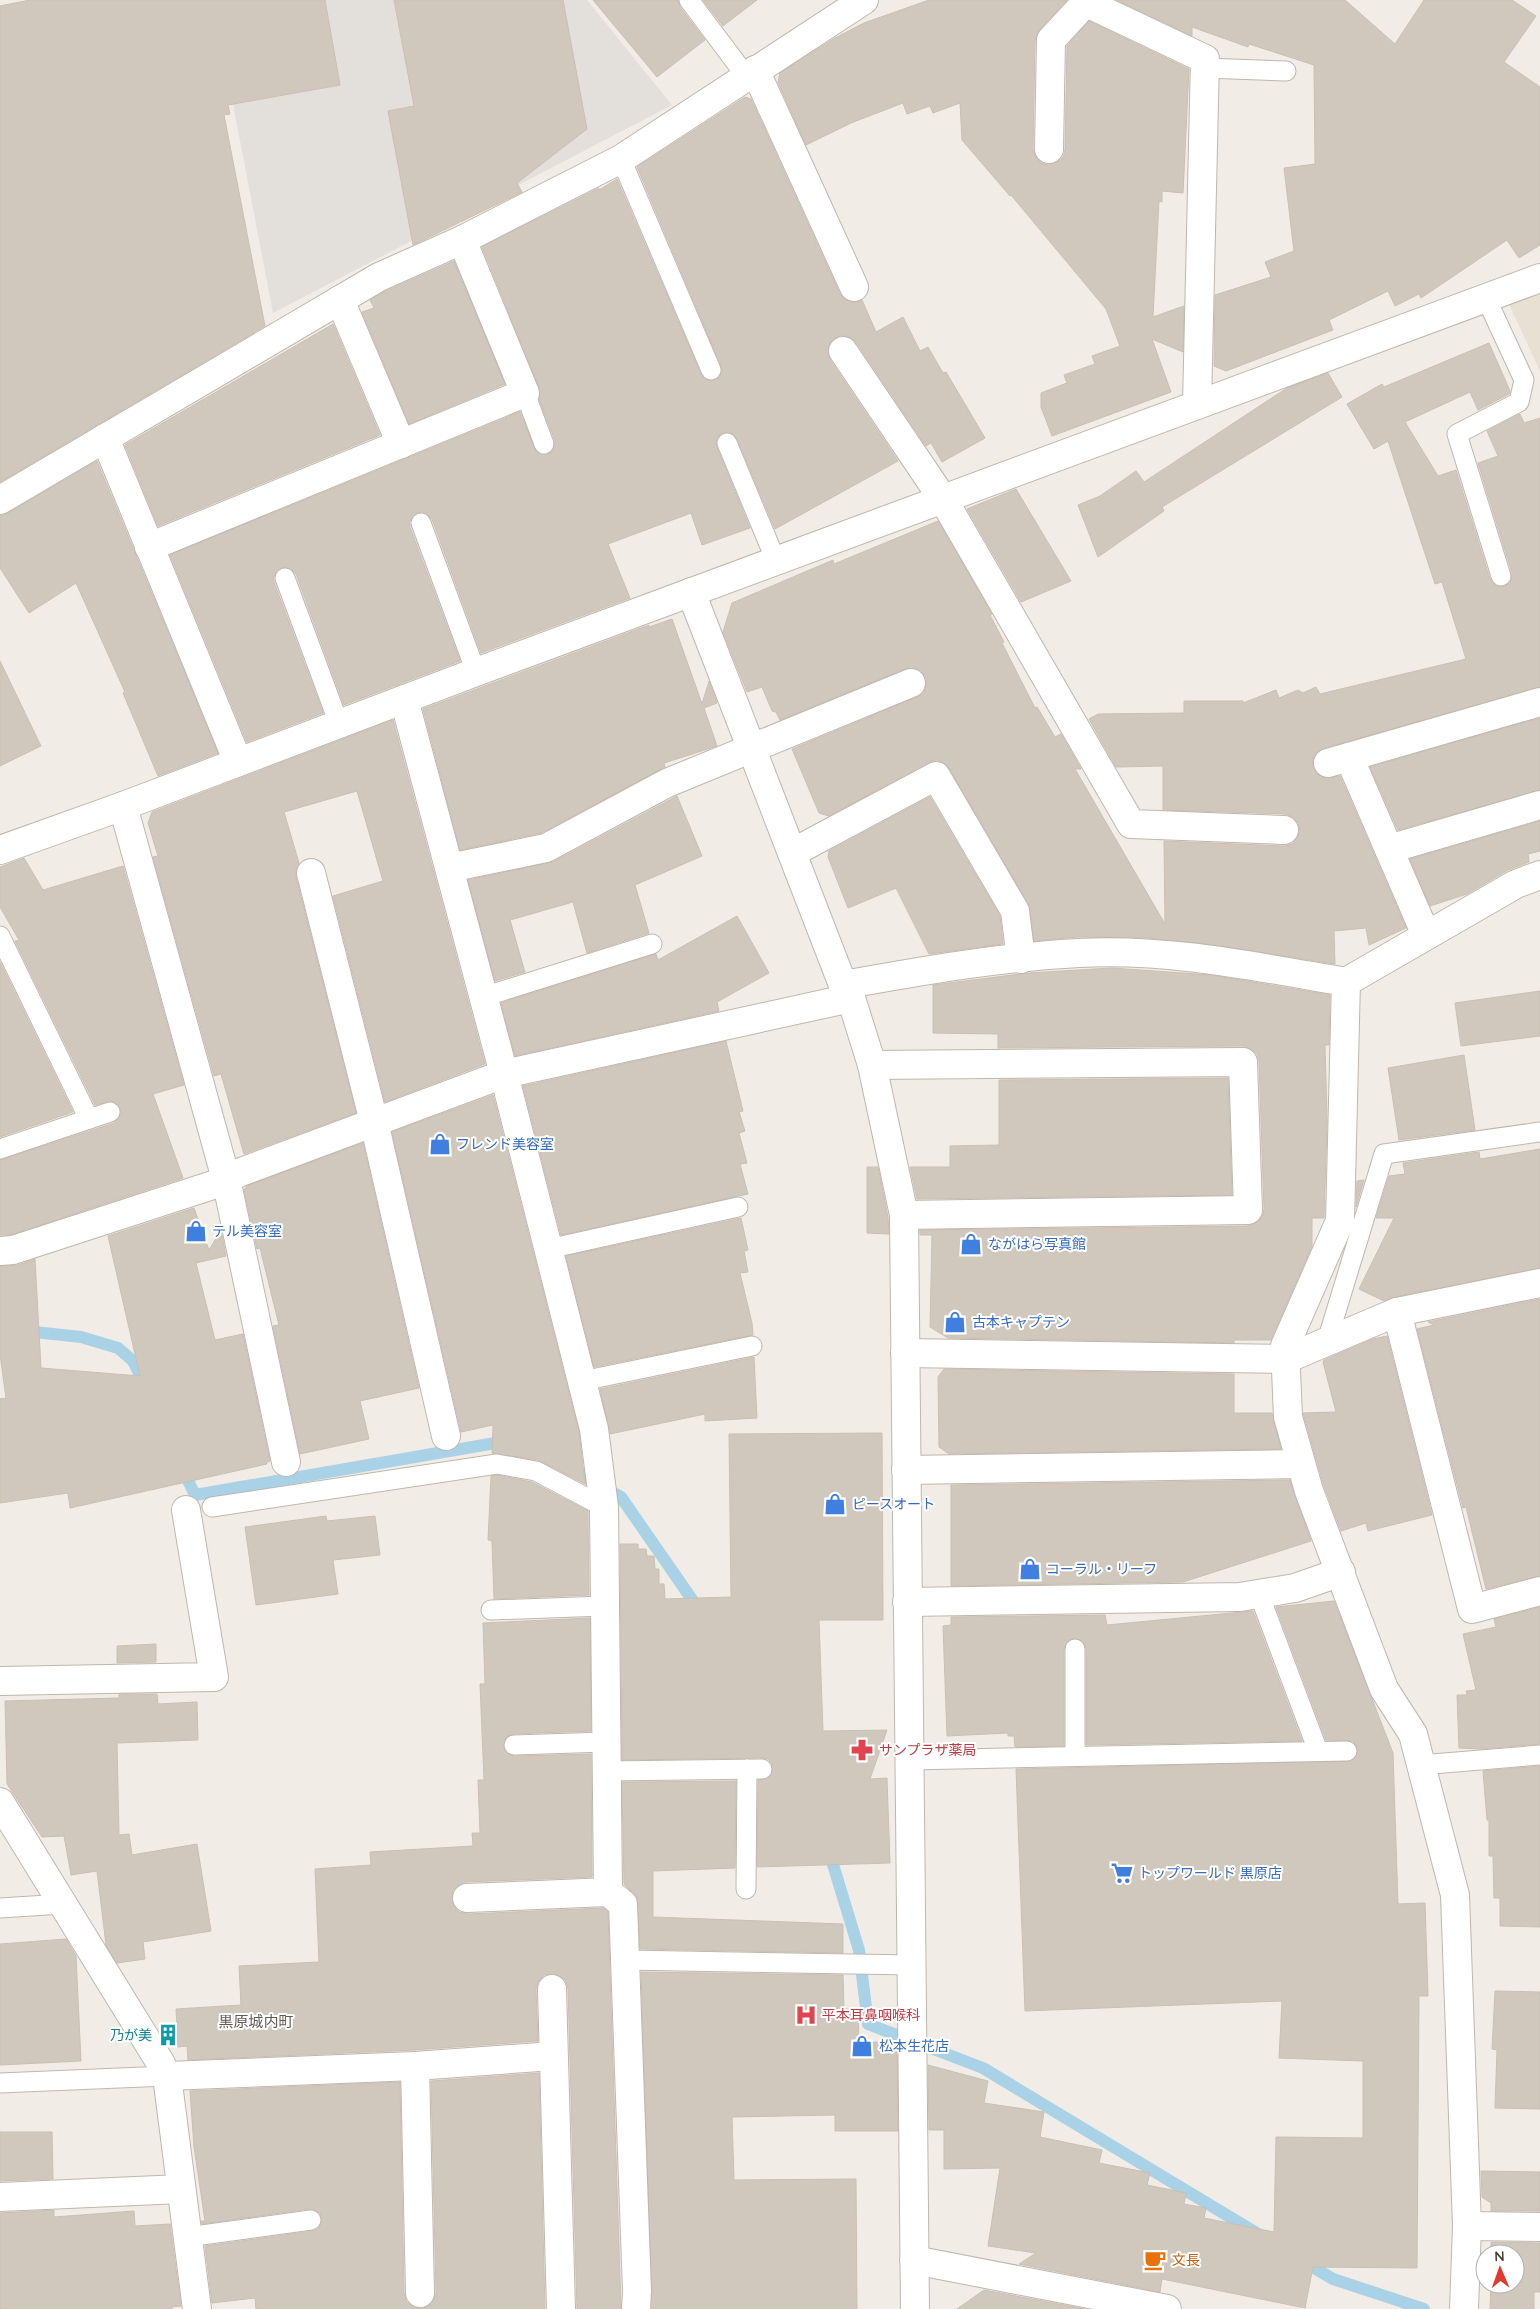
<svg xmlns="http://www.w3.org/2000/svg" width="1540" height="2309" font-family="Quicksand,'Noto Sans JP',sans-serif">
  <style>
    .industrial { fill: #e3dfdb }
    .education { fill: #e8e0d2 }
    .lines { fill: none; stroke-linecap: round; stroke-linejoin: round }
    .stream { stroke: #a9d2e7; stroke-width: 12 }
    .building { fill: #d1c8bd; stroke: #cbbfb1 }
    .service-casing { stroke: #beb7ad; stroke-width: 21 }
    .minor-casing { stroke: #beb7ad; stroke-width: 30 }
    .service { stroke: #fff; stroke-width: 19 }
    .minor { stroke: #fff; stroke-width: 28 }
    .labels { text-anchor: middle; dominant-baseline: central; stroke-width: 4; stroke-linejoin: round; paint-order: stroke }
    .shop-label { font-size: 14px; fill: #366cbe; stroke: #fff; text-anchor: start }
    .health-label { font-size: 14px; fill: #be3a42; stroke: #fff; text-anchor: start }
    .culture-label { font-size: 14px; fill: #0d838f; stroke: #fff; text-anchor: end }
    .food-label { font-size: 14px; fill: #c56008; stroke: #fff; text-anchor: start }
    .neighbourhood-label { font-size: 15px; fill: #645a4f; stroke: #fff }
  </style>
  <rect width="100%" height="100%" fill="#f1ede6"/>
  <!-- industrial -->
  <path class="industrial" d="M213 0H587L672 105 273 313Z"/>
  <!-- education -->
  <path class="education" d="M1540 290V371L1508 302Z"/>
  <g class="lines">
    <!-- stream -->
    <g class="stream">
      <path d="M0 1332 25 1331 81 1337 118 1348 133 1361 147 1390"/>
      <path d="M182 1468 195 1495 507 1441"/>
      <path d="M570 1469 621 1497 700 1611"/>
      <path d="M828 1848 859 1950 868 2024 983 2068 1258 2234"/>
      <path d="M1299 2259 1333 2279 1424 2309"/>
    </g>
  </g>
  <!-- building -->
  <g class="building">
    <path d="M30 0H325L340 85 228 105 230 114 224 115 265 326 0 482V6Z"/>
    <path d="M394 0H563L587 129 517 183 522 192 413 245 388 111 414 106Z"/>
    <path d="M593 0H678L680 7 705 40 657 77Z"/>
    <path d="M703 0H757L723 26Z"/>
    <path d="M929 0H1067L1040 29 1035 40 1033 149 1036 157 1041 163 1048 165 1057 162 1063 157 1065 150 1067 46 1089 21 1189 69 1183 193 1162 191V202L1159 201 1153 317 1184 306 1183 352 1152 339 1171 392 1052 436 1041 407V393L1067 383 1064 375 1095 364 1092 356 1120 346 1106 309 1011 195 1010 196 962 140 960 103 933 113 930 106 907 114 903 103 851 123 806 145 778 82 780 73 835 38 864 23Z"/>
    <path d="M1117 0H1345L1395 44 1424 0H1512L1536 16 1504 62 1540 87V245L1519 258 1507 240 1421 298 1419 294 1395 306 1388 291 1329 320 1333 330 1226 371 1214 366 1215 295 1271 277 1265 262 1294 251 1284 168 1315 164 1314 65 1249 44 1248 47 1192 27V36Z"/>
    <path d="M745 97 751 99 840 294 845 300 852 302 862 300 876 332 903 317 920 351 928 347 943 373 946 372 985 438 942 462 931 443 926 446 856 342 849 337 842 335 835 338 829 345 828 353 830 360 898 461 775 529 737 439 729 432 722 433 716 441 717 447 750 528 702 545 691 513 608 544 630 598 481 653 432 519 423 512 417 513 410 521V527L460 661 344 705 296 574 287 567 281 568 274 576V582L323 713 247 742 170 555 520 412 536 452 543 455 552 452 555 441 539 399V387L482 247 599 188V190L617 179 701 374 709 381 720 377 721 366 637 167Z"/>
    <path d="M454 261 505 384 409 424 362 312 374 308 370 300 386 291Z"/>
    <path d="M333 324 380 435 158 526 125 445Z"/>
    <path d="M1489 343 1510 391 1509 394 1478 410 1470 392 1405 422 1438 476 1456 470 1490 579 1499 587 1510 583 1512 573 1478 463 1498 456 1487 431 1520 414 1524 423 1540 418V687L1324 748 1316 753 1313 760V768L1317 774 1325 778 1340 776 1406 928 1369 945 1366 928 1334 931 1335 964 1215 945 1147 938 1079 937 1034 941 1028 903 949 768 944 763 937 760 929 762 829 816 819 813 792 749 917 697 924 692 926 685V678L921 671 914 668 905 669 780 720 776 712 772 711 762 687 747 692 723 632 732 603 833 560 834 564 938 521 992 614 990 615 1004 642 1002 643 1035 708 1037 707 1055 737 1061 734 1081 769H1075L1165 924 1164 841 1284 846 1292 844 1297 838 1300 831 1298 823 1293 817 1285 814 1163 810V766L1116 767 1089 719 1098 714 1184 713V701H1243V703L1276 690 1279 698 1298 690 1303 693 1316 687 1320 694 1466 659 1442 582 1435 584 1388 441 1374 449 1347 404 1382 384 1384 387Z"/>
    <path d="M1328 373 1342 397 1162 507 1164 511 1098 557 1078 505 1100 496 1136 471 1144 482 1287 388Z"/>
    <path d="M97 461 218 753 158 776 123 693 125 692 76 583 29 613 0 568V516L8 513Z"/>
    <path d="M1016 489 1071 581 1021 602 967 509Z"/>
    <path d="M672 619 702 704 709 681 717 703 704 708 717 746 664 763 665 767 541 833 460 850 423 709 649 625V627Z"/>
    <path d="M0 661 41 746 0 766Z"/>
    <path d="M1540 718V790L1398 830 1370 767Z"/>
    <path d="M393 720 485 1064 385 1102 333 896 383 881 357 791 284 812 299 863 296 869V877L356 1113 244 1154 221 1074 214 1076 153 857 158 856 148 823 152 812Z"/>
    <path d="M677 796 702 856 635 885 649 933 587 953 573 902 510 920 525 972 495 981 468 880 553 862Z"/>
    <path d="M930 797 1000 916 1003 944 929 954 896 888 848 908 828 857 829 851Z"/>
    <path d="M1540 821V851L1528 854 1529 862 1508 870 1467 894 1430 906 1410 859Z"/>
    <path d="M24 858 43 890 123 866 184 1085 153 1094 183 1178 10 1235H0V1160L114 1123 121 1114 120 1108 113 1101 95 1105 15 941 19 940 0 907V867Z"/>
    <path d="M737 916 769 973 717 1002 719 1011 515 1056 501 1003 656 954 658 960Z"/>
    <path d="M0 962 73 1112 0 1137Z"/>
    <path d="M1112 968 1211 975 1330 995 1329 1045H1325L1327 1119 1324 1218H1312V1246L1271 1340H1234V1343L948 1338 930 1327 932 1235H920V1230L1248 1226 1256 1223 1262 1217 1264 1209 1259 1061 1257 1054 1251 1049 1243 1046 998 1048V1034L933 1033V985L1028 973Z"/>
    <path d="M1540 991V1036L1461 1046 1455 1003Z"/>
    <path d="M726 1041 743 1111 739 1112 745 1131 739 1133 747 1163 740 1164 748 1194 561 1235 523 1086Z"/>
    <path d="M1464 1055 1475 1130 1399 1140 1388 1068Z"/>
    <path d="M1228 1078 1232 1195 917 1199 910 1167H950V1146L999 1145V1080Z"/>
    <path d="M493 1095 579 1432 585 1484 538 1460 492 1453 493 1425 461 1432 392 1132Z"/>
    <path d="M363 1143 419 1388 360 1401 369 1439 300 1454 273 1326 279 1325 260 1248 257 1249 244 1190 247 1186Z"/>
    <path d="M1540 1149V1268L1394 1297 1384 1301 1359 1289 1394 1218H1376L1389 1176 1405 1174 1403 1163 1479 1152 1480 1159Z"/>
    <path d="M867 1167H878L888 1217 889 1234 867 1233Z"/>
    <path d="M1364 1180 1356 1207 1357 1181Z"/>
    <path d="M194 1208 209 1250 221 1230 226 1256 196 1263 215 1340 243 1334 270 1461 267 1462V1464L70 1508 68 1493 0 1503V1399L6 1398 0 1354V1266L18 1265 35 1259 41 1368 140 1376 108 1236Z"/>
    <path d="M741 1218 748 1250 744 1251 748 1272 740 1273 752 1323 753 1335 594 1367 566 1256Z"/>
    <path d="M1540 1299V1576L1486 1589 1466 1507 1463 1508 1417 1329 1434 1325 1428 1322Z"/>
    <path d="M1387 1336 1432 1515 1368 1531 1366 1523 1341 1531 1324 1486 1303 1413 1336 1412 1323 1362 1324 1360 1373 1339Z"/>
    <path d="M754 1357 757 1418 705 1421V1414L610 1434 600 1389Z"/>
    <path d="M944 1369 1234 1374V1413H1272L1281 1449 949 1454 939 1447 938 1377Z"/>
    <path d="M882 1433 883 1620H819L823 1731 887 1730 870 1779 887 1778 890 1863 757 1867 758 1780 767 1779 772 1774V1764L768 1759 762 1758 622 1760 620 1544H638V1549H646L647 1556H654L655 1569H659V1584H664L665 1599 731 1597 729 1434Z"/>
    <path d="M497 1475 532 1482 588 1511 589 1595 494 1599 492 1541 488 1540 491 1476Z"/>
    <path d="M1290 1480 1311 1541 1183 1582 951 1586V1485Z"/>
    <path d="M326 1516 327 1521 375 1516 380 1555 333 1560 338 1594 256 1605 245 1527Z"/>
    <path d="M1334 1601 1393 1753 1398 1904 1425 1903 1428 1996H1419L1417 2268 1313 2267 1305 2308 1162 2279 1160 2292 1019 2264 1036 2253 988 2246 1000 2168 944 2169V2130H929L928 2065 988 2081 984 2103 1044 2112 1040 2137 1102 2150 1099 2163 1150 2173 1147 2185 1186 2193 1184 2204 1206 2208 1204 2218 1274 2232 1276 2137 1363 2138V2061L1279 2058 1282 2001 1025 2011 1016 1769 1352 1761 1358 1751 1353 1741 1326 1740 1276 1607Z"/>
    <path d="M1540 1607V1744L1482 1749 1459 1748 1457 1695H1467L1466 1691 1476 1690 1463 1634 1496 1627 1494 1619Z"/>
    <path d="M1253 1611 1302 1741 1086 1745V1649L1084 1643 1075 1638 1069 1640 1064 1649V1746L1015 1747 1014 1736H1008V1733L947 1736 943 1626 951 1625V1617L1105 1615 1107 1625Z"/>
    <path d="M590 1618 591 1731 514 1734 508 1736 503 1745 505 1751 514 1756 591 1754 592 1877 466 1882 459 1885 453 1890 451 1899 454 1907 459 1912 468 1914 603 1908 608 1912 621 2309H577L568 1989 566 1981 560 1976 552 1973 544 1975 538 1982 536 1989 538 2041 414 2050 188 2060 187 2046 178 2047 176 2009 241 2005 239 1966 319 1962 315 1869 371 1865 370 1852 473 1846 472 1833H480L478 1780H484L480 1684H485L483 1623Z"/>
    <path d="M156 1644V1662L117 1663V1646Z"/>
    <path d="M119 1694H157L158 1704 197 1702 198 1740 117 1743 119 1835 129 1834 132 1855 197 1844 211 1931 143 1942 145 1959 117 1963 106 1945 97 1871 71 1875 64 1836 42 1837 7 1784 5 1701 119 1698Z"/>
    <path d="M1540 1766V1927L1500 1926V1898H1494L1493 1856H1489V1820H1487L1483 1771Z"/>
    <path d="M736 1781 735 1868 653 1871V1917L843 1924V1953L640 1949 637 1897 624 1884 622 1782Z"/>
    <path d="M66 1939 76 1956 81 2061 0 2065V1944Z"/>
    <path d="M641 1972 843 1975 844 2009H858L859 2043 897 2041 898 2131H835V2115L732 2117 734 2180 856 2179 857 2309H652Z"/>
    <path d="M1495 1991 1540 1992V2109L1495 2108 1497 2050 1492 2049Z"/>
    <path d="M539 2073 545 2309H256L255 2298 212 2303 205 2246 313 2231 318 2229 322 2219 320 2213 309 2209 202 2224 201 2221H205L194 2147 190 2091 400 2082 404 2293 406 2301 412 2306 421 2309 428 2306 433 2301 436 2293 431 2081Z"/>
    <path d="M0 2132H52L53 2179 0 2181Z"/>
    <path d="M1481 2171 1540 2172V2211H1491V2203L1482 2197Z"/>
    <path d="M54 2210V2217L134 2211 135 2226 170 2224 181 2306 172 2307V2309H0V2213Z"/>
    <path d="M1491 2242 1540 2243V2292H1534V2309H1490L1491 2284H1515V2254H1491Z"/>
    <path d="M984 2290 1085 2309H957Z"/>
  </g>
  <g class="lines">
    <!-- service casing -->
    <g class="service-casing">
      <g id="service">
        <path d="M689 0 746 76"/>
        <path d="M1205 68 1286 71"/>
        <path d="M621 159 711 370"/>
        <path d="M1486 298 1524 380 1519 402 1457 434 1501 576"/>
        <path d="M525 393 544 444"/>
        <path d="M727 443 776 561"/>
        <path d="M421 523 476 672"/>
        <path d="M285 578 339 724"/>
        <path d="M0 936 89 1119"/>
        <path d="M483 997 652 944"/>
        <path d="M0 1149 110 1112"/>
        <path d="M548 1249 738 1207"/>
        <path d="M1327 1341 1384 1154 1540 1132"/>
        <path d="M582 1381 752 1346"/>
        <path d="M212 1507 497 1464 536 1471 604 1507"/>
        <path d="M1259 1594 1318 1751"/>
        <path d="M491 1610 604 1606"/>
        <path d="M1075 1649V1756"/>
        <path d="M514 1745 605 1742"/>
        <path d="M909 1760 1347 1751"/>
        <path d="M1420 1765 1540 1755"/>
        <path d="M606 1771 762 1769"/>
        <path d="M746 1889 747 1769"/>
        <path d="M0 1908 63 1904"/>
        <path d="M625 1960 912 1965"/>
        <path d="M0 2083 167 2076"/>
        <path d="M187 2237 311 2220"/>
      </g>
    </g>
    <!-- minor casing -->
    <g class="minor-casing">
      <g id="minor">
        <path d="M1087 3 1205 59 1197 405"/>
        <path d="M755 70 854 287"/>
        <path d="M1049 149 1051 40 1088 0"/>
        <path d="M340 300 401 444"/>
        <path d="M843 351 943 499 1131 824 1284 830"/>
        <path d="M105 438 238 762"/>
        <path d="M0 500 379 277 462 240 621 159 864 0"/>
        <path d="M149 547 525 393 462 240"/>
        <path d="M691 592 843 985 851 998 872 1065 904 1215 915 2309"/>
        <path d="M404 699 504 1074 594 1429 604 1507 608 1892 467 1898"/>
        <path d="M1349 757 1426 935"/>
        <path d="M1328 763 1540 702"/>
        <path d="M123 806 226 1179 286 1462"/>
        <path d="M1389 849 1540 805"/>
        <path d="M0 850 123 806 476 672 1540 278"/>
        <path d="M792 853 936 776 1015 911 1021 959"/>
        <path d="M449 868 546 848 667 783 911 683"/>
        <path d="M311 873 374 1122 446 1436"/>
        <path d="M1346 982 1516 884 1540 875"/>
        <path d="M843 985C921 971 1000 957 1079 953 1168 948 1258 967 1346 982L1340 1221 1285 1346 1288 1417 1309 1491 1384 1689 1413 1734 1455 1895 1467 2226 1464 2309"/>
        <path d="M872 1065 1243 1062 1248 1210 904 1215"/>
        <path d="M0 1251 13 1250 216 1184 241 1172 504 1074 851 998"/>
        <path d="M1397 1312 1472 1609 1540 1591"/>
        <path d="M905 1353 1286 1359 1397 1312 1540 1283"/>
        <path d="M906 1470 1301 1464"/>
        <path d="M907 1602 1240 1597 1295 1588 1341 1572"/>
        <path d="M0 1681 214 1677 186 1510"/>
        <path d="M0 1802 160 2062 167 2076 197 2309"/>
        <path d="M608 1892 623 1904 637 2291 636 2309"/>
        <path d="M552 1989 561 2309"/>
        <path d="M415 2066 420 2293"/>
        <path d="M167 2076 415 2066 553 2056"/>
        <path d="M0 2197 181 2189"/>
        <path d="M1467 2226 1540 2227"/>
        <path d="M914 2260 1167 2309"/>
      </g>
    </g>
    <!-- service -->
    <use href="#service" class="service"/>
    <!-- minor -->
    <use href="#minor" class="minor"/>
  </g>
  <!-- icons -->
  <defs>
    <g id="shop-bare" transform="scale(1.725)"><path d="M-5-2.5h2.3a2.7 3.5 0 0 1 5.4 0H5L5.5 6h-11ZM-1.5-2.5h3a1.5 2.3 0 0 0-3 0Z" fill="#3f7fe0" stroke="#fff" stroke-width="2.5" paint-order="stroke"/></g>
    <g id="pharmacy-bare" transform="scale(1.725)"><path d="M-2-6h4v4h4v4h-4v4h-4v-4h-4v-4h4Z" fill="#e0444e" stroke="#fff" stroke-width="2.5" paint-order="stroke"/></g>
    <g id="supermarket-bare" transform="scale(1.725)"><path d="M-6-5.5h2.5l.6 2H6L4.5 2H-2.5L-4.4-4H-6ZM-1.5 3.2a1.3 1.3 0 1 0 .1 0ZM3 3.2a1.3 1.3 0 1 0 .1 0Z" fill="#3f7fe0" stroke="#fff" stroke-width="2.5" paint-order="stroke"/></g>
    <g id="hospital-bare" transform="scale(1.725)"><path d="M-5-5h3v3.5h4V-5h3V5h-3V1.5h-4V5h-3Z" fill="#e0444e" stroke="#fff" stroke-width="2.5" paint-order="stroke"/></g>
    <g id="building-bare" transform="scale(1.725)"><path d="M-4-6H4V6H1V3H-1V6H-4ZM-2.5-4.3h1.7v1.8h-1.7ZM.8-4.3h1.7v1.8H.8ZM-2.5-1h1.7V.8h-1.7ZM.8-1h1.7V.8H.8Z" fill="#0f9aa8" stroke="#fff" stroke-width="2.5" paint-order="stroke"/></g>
    <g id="cafe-bare" transform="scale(1.725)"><path d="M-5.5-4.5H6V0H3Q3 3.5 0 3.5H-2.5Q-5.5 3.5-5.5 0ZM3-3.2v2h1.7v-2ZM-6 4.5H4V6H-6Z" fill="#e8710a" stroke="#fff" stroke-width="2.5" paint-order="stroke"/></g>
  </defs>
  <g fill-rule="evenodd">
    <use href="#shop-bare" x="440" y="1144"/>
    <use href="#shop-bare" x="196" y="1231"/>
    <use href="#shop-bare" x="971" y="1244"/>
    <use href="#shop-bare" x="955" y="1322"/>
    <use href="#shop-bare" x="835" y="1504"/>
    <use href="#shop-bare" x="1030" y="1569"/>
    <use href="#pharmacy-bare" x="862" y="1750"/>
    <use href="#supermarket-bare" x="1122" y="1873"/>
    <use href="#hospital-bare" x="806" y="2015"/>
    <use href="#building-bare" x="168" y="2035"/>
    <use href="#shop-bare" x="862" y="2046"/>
    <use href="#cafe-bare" x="1155" y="2260"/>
  </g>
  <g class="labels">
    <!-- shop labels -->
    <g class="shop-label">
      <text x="456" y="1144">フレンド美容室</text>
      <text x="212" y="1231">テル美容室</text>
      <text x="988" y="1244">ながはら写真館</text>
      <text x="972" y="1322">古本キャプテン</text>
      <text x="852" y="1504">ピースオート</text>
      <text x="1046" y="1569">コーラル・リーフ</text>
      <text x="1138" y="1873">トップワールド 黒原店</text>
      <text x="879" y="2046">松本生花店</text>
    </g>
    <!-- health labels -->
    <g class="health-label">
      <text x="879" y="1750">サンプラザ薬局</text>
      <text x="822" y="2015">平本耳鼻咽喉科</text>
    </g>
    <!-- culture labels -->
    <g class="culture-label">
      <text x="152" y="2035">乃が美</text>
    </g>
    <!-- food labels -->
    <g class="food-label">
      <text x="1172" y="2260">文長</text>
    </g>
    <!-- neighbourhood labels -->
    <g class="neighbourhood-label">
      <text x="256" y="2021">黒原城内町</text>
    </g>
  </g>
  <!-- north arrow -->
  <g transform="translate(1500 2269) rotate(358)"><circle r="24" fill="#ffffff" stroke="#b4b1af"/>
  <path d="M0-4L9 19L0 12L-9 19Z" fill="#e03b2e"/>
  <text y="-8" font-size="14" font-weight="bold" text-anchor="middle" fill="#433d36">N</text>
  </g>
</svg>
